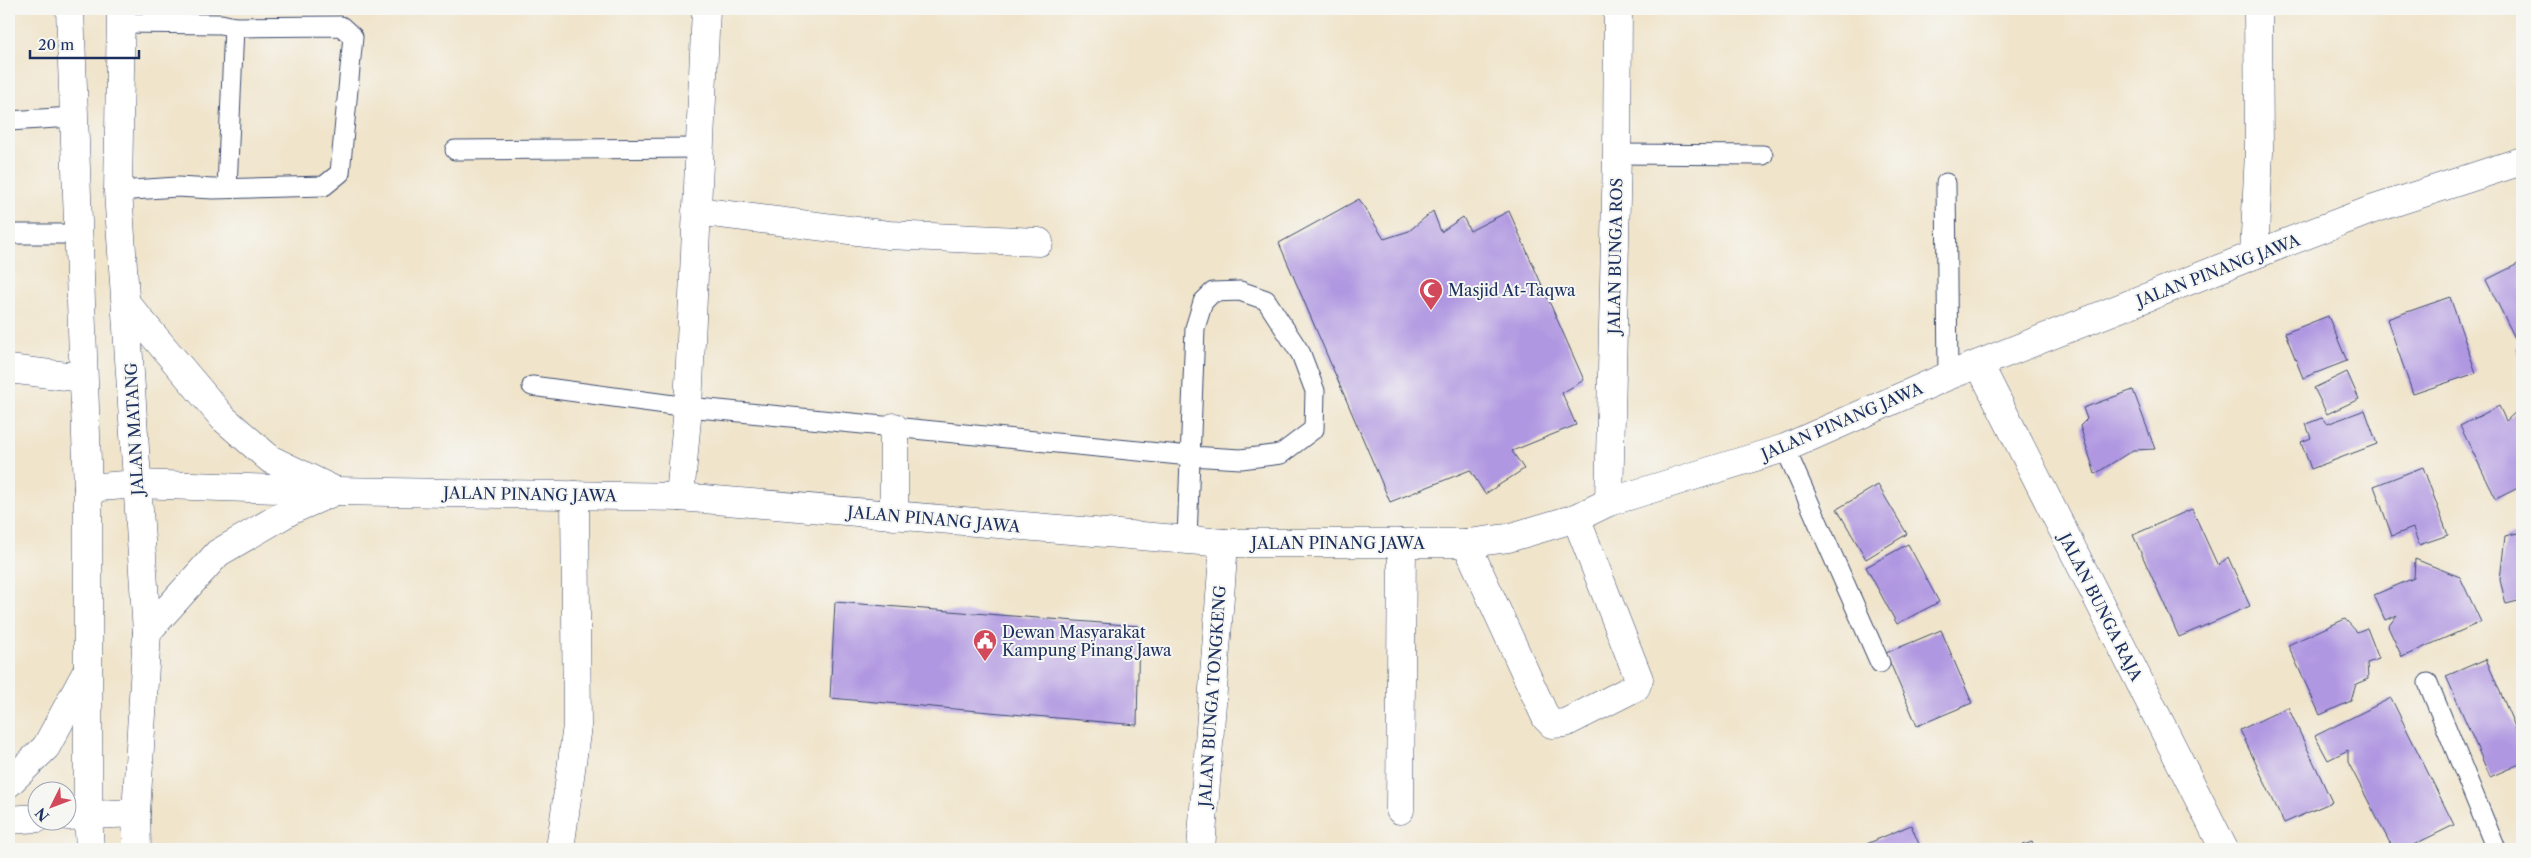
<svg xmlns="http://www.w3.org/2000/svg" width="2531" height="858" font-family="'Libre Caslon Text',serif">
  <style>
    .building { fill: #b097e1 }
    .lines { fill: none; stroke-linecap: round; stroke-linejoin: round }
    .service-casing { stroke: #3b4a6e; stroke-width: 21 }
    .minor-casing { stroke: #3b4a6e; stroke-width: 29 }
    .secondary-casing { stroke: #3b4a6e; stroke-width: 29 }
    .primary-casing { stroke: #3b4a6e; stroke-width: 29 }
    .service { stroke: #fff; stroke-width: 19 }
    .minor { stroke: #fff; stroke-width: 28 }
    .secondary { stroke: #fff; stroke-width: 28 }
    .primary { stroke: #fff; stroke-width: 28 }
    .labels { text-anchor: middle; dominant-baseline: central; stroke-width: 4; stroke-linejoin: round; paint-order: stroke }
    .street-label { font-size: 16px; fill: #1b2f5e; stroke: #f6f6f2 }
    .poi-label { font-size: 16px; fill: #1b2f5e; stroke: #f6f6f2; text-anchor: start }
  </style>
  <rect width="100%" height="100%" fill="#f6f6f2"/>
  <filter id="ink" filterUnits="userSpaceOnUse"><feTurbulence type="fractalNoise" baseFrequency=".02" numOctaves="2"/><feDisplacementMap in="SourceGraphic" scale="10" xChannelSelector="R" yChannelSelector="G"/><feConvolveMatrix kernelMatrix="1 2 1 2 8 2 1 2 1" color-interpolation-filters="sRGB"/></filter>
  <filter id="wash" filterUnits="userSpaceOnUse"><feTurbulence type="fractalNoise" baseFrequency=".0096" numOctaves="4" result="noise"/><feDisplacementMap in="SourceGraphic" scale="20" xChannelSelector="R" yChannelSelector="G"/><feGaussianBlur stdDeviation="1.12" result="paint"/><feColorMatrix in="noise" values="0 0 0 0 0 0 0 0 0 0 0 0 0 0 0 0 0 1.4 0 .05"/><feComposite in="paint" operator="in"/></filter>
  <g filter="url(#wash)">
    <rect width="100%" height="100%" fill="#f0e4ca"/>
    <g id="blocks">
      <!-- building -->
      <g class="building">
        <path d="M1359 199 1384 239 1409 231 1433 211 1441 232 1463 217 1470 231 1509 211 1584 380 1562 393 1576 425 1512 451 1524 469 1485 494 1470 470 1390 502 1279 243Z"/>
        <path d="M2522 262V335L2515 338 2486 280Z"/>
        <path d="M2450 297 2476 373 2413 394 2387 319Z"/>
        <path d="M2328 316 2347 361 2303 378 2285 333Z"/>
        <path d="M2522 345V360L2516 348Z"/>
        <path d="M2347 372 2359 399 2327 414 2314 388Z"/>
        <path d="M2133 390 2155 449 2133 450 2095 474 2080 426 2087 419 2083 408Z"/>
        <path d="M2499 406 2506 421 2520 408 2522 413V486L2496 499 2460 426Z"/>
        <path d="M2365 410 2377 444 2311 469 2301 442 2311 438 2306 424 2322 418 2327 424Z"/>
        <path d="M2423 467 2448 535 2419 545 2413 528 2392 536 2374 486Z"/>
        <path d="M1878 485 1907 534 1866 559 1837 509Z"/>
        <path d="M2192 509 2218 566 2228 557 2250 606 2179 637 2133 535Z"/>
        <path d="M2522 532V600L2506 604 2500 580 2505 536Z"/>
        <path d="M1908 544 1939 602 1897 624 1866 567Z"/>
        <path d="M2415 559 2460 577 2481 622 2402 657 2388 627 2397 615 2385 620 2374 595 2414 578Z"/>
        <path d="M835 602 1139 626 1137 725 830 698Z"/>
        <path d="M2345 619 2357 632 2367 628 2379 659 2367 663 2368 679 2356 684 2351 701 2320 715 2288 645Z"/>
        <path d="M1941 630 1972 703 1917 726 1886 653Z"/>
        <path d="M2486 659 2522 743V763L2490 777 2446 676Z"/>
        <path d="M2391 698 2454 825 2405 849H2393L2348 762V750L2328 760 2315 736Z"/>
        <path d="M2288 707 2332 802 2284 823 2240 730Z"/>
        <path d="M1911 825 1921 849H1863L1862 846Z"/>
        <path d="M2032 842 2035 849H2012Z"/>
      </g>
    </g>
  </g>
  <g filter="url(#ink)">
    <use href="#blocks" fill-opacity="0" stroke="#3b4a6e" stroke-width="1"/>
    <g class="lines">
      <!-- service casing -->
      <g class="service-casing">
        <g id="service">
          <path d="M121 23 221 24 234 27 227 188"/>
          <path d="M9 121 72 117"/>
          <path d="M455 150 699 148"/>
          <path d="M1617 154 1763 155"/>
          <path d="M1946 183 1948 376"/>
          <path d="M118 191 177 187 213 189 324 186 340 173 353 37 341 26 234 27"/>
          <path d="M9 234H79"/>
          <path d="M532 386 688 407 1190 456 1241 459 1281 454 1314 429 1315 391 1301 354 1266 300 1240 291 1213 292 1203 302 1195 328 1187 539"/>
          <path d="M1785 448 1880 663"/>
          <path d="M2428 683 2496 849"/>
        </g>
      </g>
      <!-- minor casing -->
      <g class="minor-casing">
        <g id="minor">
          <path d="M696 211 889 235 1039 242"/>
          <path d="M2254 255 2259 152 2258 9"/>
          <path d="M1979 364 2224 849"/>
          <path d="M9 369 83 378"/>
          <path d="M88 488 137 484 336 491 680 497 1224 543H1469L1508 538 1576 518 1609 502 1785 448 1948 376 2254 255 2371 210 2522 161"/>
          <path d="M680 497 688 407 706 9"/>
          <path d="M1609 502 1617 154 1618 9"/>
          <path d="M894 516V427"/>
          <path d="M1466 543 1546 718 1552 724 1565 723 1636 687 1639 679 1576 518"/>
          <path d="M1400 810 1402 543"/>
          <path d="M560 849 577 726 575 495"/>
          <path d="M1201 849 1224 543"/>
        </g>
      </g>
      <!-- secondary casing -->
      <g class="secondary-casing">
        <g id="secondary">
          <path d="M68 816 136 813"/>
          <path d="M9 820 38 818"/>
        </g>
      </g>
      <!-- primary casing -->
      <g class="primary-casing">
        <g id="primary">
          <path d="M70 9 88 488V815L90 849"/>
          <path d="M121 9 118 191 147 632 136 813 137 849"/>
          <path d="M126 303 223 418 270 459 336 491"/>
          <path d="M147 632 218 553 292 510 336 491"/>
          <path d="M9 783 46 747 86 673"/>
        </g>
      </g>
      <!-- service -->
      <use href="#service" class="service"/>
      <!-- minor -->
      <use href="#minor" class="minor"/>
      <!-- secondary -->
      <use href="#secondary" class="secondary"/>
      <!-- primary -->
      <use href="#primary" class="primary"/>
    </g>
  </g>
  <!-- icons -->
  <defs>
    <g id="mosque-pin" transform="scale(1.25)"><path d="M0 17L-7.5 6A9.5 9.5 0 1 1 7.5 6Z" fill="#d1495b" stroke="#f6f6f2"/><path d="M3.5-4.9A6 6 0 1 0 3.5 4.9A5 5 0 1 1 3.5-4.9Z" fill="#fff"/></g>
    <g id="civic-pin" transform="scale(1.25)"><path d="M0 17L-7.5 6A9.5 9.5 0 1 1 7.5 6Z" fill="#d1495b" stroke="#f6f6f2"/><path d="M-.6-6.5H3V-4.5H.6V-3L4-1V1h2V6H-6V1h2V-1L-.6-3ZM-1.2 2.5V6h2.4V2.5Z" fill="#fff"/></g>
  </defs>
  <g fill-rule="evenodd">
    <use href="#mosque-pin" x="1431" y="290"/>
    <use href="#civic-pin" x="985" y="641"/>
  </g>
  <g class="labels">
    <!-- street labels -->
    <g class="street-label">
      <text transform="translate(1615 256) rotate(-89)">JALAN BUNGA ROS</text>
      <text transform="translate(2218 270) rotate(-21)">JALAN PINANG JAWA</text>
      <text transform="translate(1842 421) rotate(-23)">JALAN PINANG JAWA</text>
      <text transform="translate(134 429) rotate(-93)">JALAN MATANG</text>
      <text transform="translate(530 494) rotate(1)">JALAN PINANG JAWA</text>
      <text transform="translate(934 519) rotate(5)">JALAN PINANG JAWA</text>
      <text x="1338" y="543">JALAN PINANG JAWA</text>
      <text transform="translate(2101 607) rotate(63)">JALAN BUNGA RAJA</text>
      <text transform="translate(1212 696) rotate(-86)">JALAN BUNGA TONGKENG</text>
    </g>
    <!-- poi labels -->
    <g class="poi-label">
      <text x="1448" y="290">Masjid At-Taqwa</text>
      <text x="1002" y="632">Dewan Masyarakat<tspan x="1002" dy="18">Kampung Pinang Jawa</tspan></text>
    </g>
  </g>
  <!-- margin -->
  <rect width="2531" height="858" fill="none" stroke="#f6f6f2" stroke-width="30"/>
  <!-- north arrow -->
  <g transform="translate(52 806) rotate(228)"><circle r="24" fill="#f6f6f2" stroke="#9ea6b7"/>
  <path d="M0-4L9 19L0 12L-9 19Z" fill="#d1495b"/>
  <text y="-8" font-size="14" font-weight="bold" text-anchor="middle" fill="#1b2f5e">N</text>
  </g>
  <!-- scale -->
  <path d="M30 50v8h109v-8" fill="none" stroke="#1b2f5e" stroke-width="2.5"/>
  <text x="38" y="50" font-size="15" fill="#1b2f5e" stroke="#f6f6f2" stroke-width="4" paint-order="stroke">20 m</text>
</svg>
